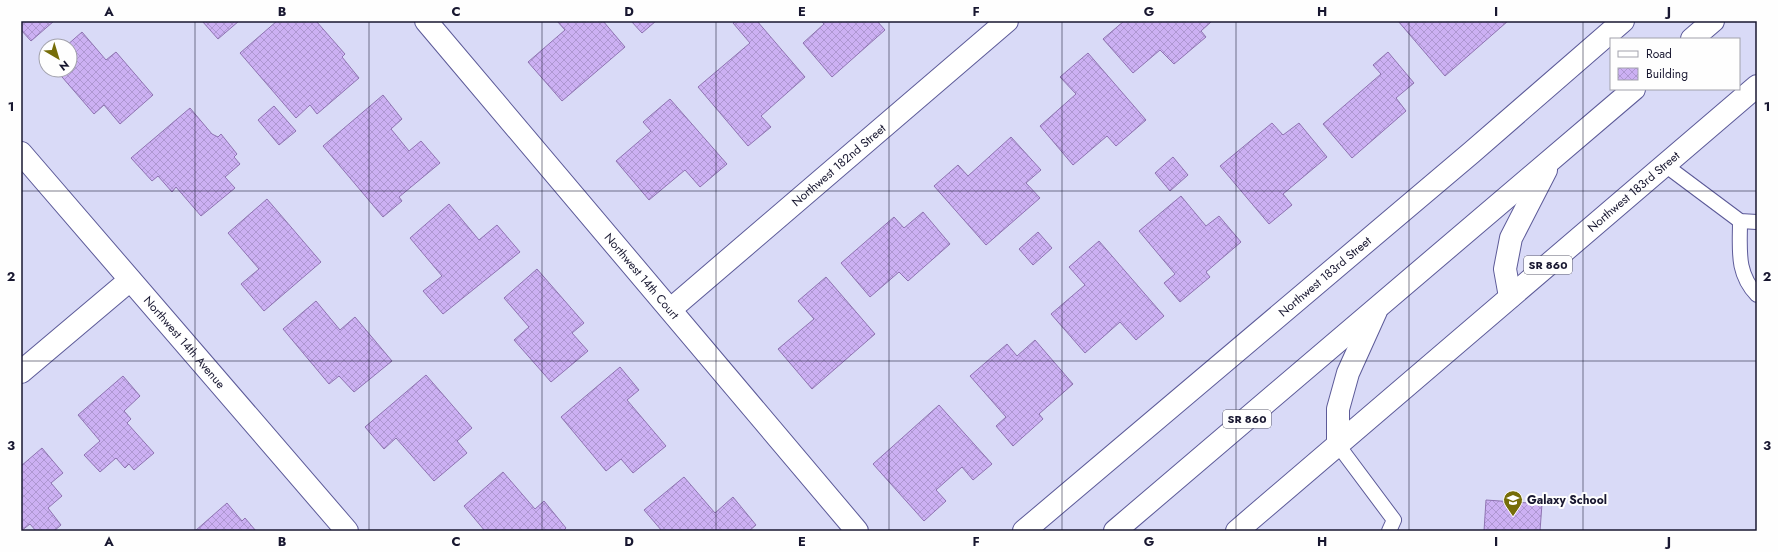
<svg xmlns="http://www.w3.org/2000/svg" width="1778" height="552" font-family="Jost,sans-serif">
  <style>
    .building { fill: url(#building-cross-hatch); stroke: #8e73b1 }
    .lines { fill: none; stroke-linecap: round; stroke-linejoin: round }
    .service-casing { stroke: #5c5a98; stroke-width: 16 }
    .minor-casing { stroke: #5c5a98; stroke-width: 24 }
    .primary-casing { stroke: #5c5a98; stroke-width: 24 }
    .service { stroke: #fff; stroke-width: 14 }
    .minor { stroke: #fff; stroke-width: 22 }
    .primary { stroke: #fff; stroke-width: 22 }
    .grid { fill: none; stroke: #181730; stroke-width: 1; stroke-opacity: 0.55 }
    .labels { text-anchor: middle; dominant-baseline: central; stroke-width: 4; stroke-linejoin: round; paint-order: stroke }
    .shield { fill: #fefefe; stroke: #5d5c6e; stroke-width: 1 }
    .shield-label { font-size: 11px; font-weight: bold; fill: #181730 }
    .street-label { font-size: 12px; fill: #181730; stroke: #fefefe }
    .poi-label { font-size: 12px; font-weight: bold; fill: #181730; stroke: #fefefe; text-anchor: start }
    .neatline { fill: none; stroke: #181730; stroke-width: 1.5 }
    .grid-label { font-size: 13px; text-anchor: middle; font-weight: bold; fill: #181730 }
  </style>
  <defs>
    <pattern id="building-cross-hatch" width="8" height="8" patternUnits="userSpaceOnUse"><rect width="8" height="8" fill="#ccb0f3"/><path d="M0 0l8 8M0 8l8-8" fill="none" stroke="#ae97d1"/></pattern>
  </defs>
  <rect width="100%" height="100%" fill="#d9daf7"/>
  <!-- building -->
  <g class="building">
    <path d="M21 21H54L31 41 21 30Z"/>
    <path d="M202 21H239L218 39Z"/>
    <path d="M277 21H316L345 54 342 57 359 78 317 114 310 105 296 118 240 53Z"/>
    <path d="M557 21H603L625 47 562 101 528 62 565 30Z"/>
    <path d="M631 21H656L642 33Z"/>
    <path d="M736 21H757L805 77 761 116 771 127 748 146 698 87 750 43 733 23Z"/>
    <path d="M821 21H877L885 30 832 77 803 43 824 24Z"/>
    <path d="M1124 21H1212L1201 31 1206 37 1174 64 1160 50 1133 73 1103 39Z"/>
    <path d="M1398 21H1508L1445 76Z"/>
    <path d="M82 32 106 60 116 52 153 95 120 124 104 105 94 114 56 70H70V46H66Z"/>
    <path d="M1388 52 1414 83 1396 98 1406 111 1352 158 1323 124 1381 74 1373 65Z"/>
    <path d="M1088 53 1146 120 1116 146 1107 136 1073 165 1040 126 1076 94 1060 77Z"/>
    <path d="M383 95 402 119 391 129 409 151 421 141 440 163 399 197 402 201 383 217 323 146Z"/>
    <path d="M670 99 727 164 700 187 685 170 649 200 616 161 651 131 643 122Z"/>
    <path d="M274 106 296 131 279 145 258 120Z"/>
    <path d="M190 108 212 134 218 137 221 134 237 154 234 157 240 164 225 177 235 188 201 216 176 187 172 192 158 176 152 181 131 158Z"/>
    <path d="M1272 123 1283 135 1299 123 1327 157 1283 194 1292 205 1269 224 1220 166Z"/>
    <path d="M1011 137 1041 170 1026 183 1040 198 986 245 934 186 958 165 968 176Z"/>
    <path d="M1173 157 1188 175 1170 191 1155 173Z"/>
    <path d="M1181 196 1206 226 1219 216 1241 242 1206 272 1210 277 1180 302 1164 283 1175 274 1139 231Z"/>
    <path d="M267 199 321 262 264 311 241 284 259 269 228 233Z"/>
    <path d="M449 204 479 240 497 225 520 252 443 314 423 291 442 276 410 238Z"/>
    <path d="M923 212 950 244 908 281 899 272 870 297 841 263 894 217 904 228Z"/>
    <path d="M1038 232 1052 248 1033 265 1019 249Z"/>
    <path d="M1099 241 1164 316 1136 340 1120 322 1085 353 1051 314 1085 285 1069 267Z"/>
    <path d="M537 269 584 323 572 333 588 351 551 382 514 340 529 327 504 298Z"/>
    <path d="M826 277 875 334 812 389 778 349 814 319 798 301Z"/>
    <path d="M316 301 340 330 355 317 392 361 354 392 339 376 329 384 283 329Z"/>
    <path d="M1035 340 1073 384 1039 414 1043 419 1013 446 996 426 1006 417 970 376 1007 344 1017 356Z"/>
    <path d="M620 367 639 390 627 400 666 446 633 473 621 459 606 471 561 417Z"/>
    <path d="M426 375 472 428 457 441 467 453 434 481 396 438 384 449 365 427Z"/>
    <path d="M123 376 140 396 124 411 131 419 127 423 154 453 134 470 129 464 125 468 116 458 100 472 84 455 100 441 78 415Z"/>
    <path d="M939 405 992 464 973 480 962 467 936 490 946 501 924 521 873 464Z"/>
    <path d="M42 448 63 473 51 483 62 496 48 508 61 525 54 531H36L30 524 21 531V466Z"/>
    <path d="M503 472 535 509 544 501 566 528 563 531H485L464 506Z"/>
    <path d="M684 477 715 513 733 497 756 525 749 531H662L644 510Z"/>
    <path d="M1486 500 1542 504 1540 531H1484Z"/>
    <path d="M227 503 242 521 245 518 256 531H195Z"/>
  </g>
  <g class="lines">
    <!-- service casing -->
    <g class="service-casing">
      <g id="service">
        <path d="M1665 165 1740 221 1757 222"/>
        <path d="M1740 221C1740 250 1736 273 1757 295"/>
        <path d="M1338 445 1394 520 1389 531"/>
      </g>
    </g>
    <!-- minor casing -->
    <g class="minor-casing">
      <g id="minor">
        <path id="s1" d="M426 21 857 531"/>
        <path id="s2" d="M21 153 347 531"/>
        <path id="s3" d="M671 309 1007 21"/>
        <path d="M21 372 130 280"/>
        <path id="s4" d="M1024 531 1471 153 1623 21"/>
      </g>
    </g>
    <!-- primary casing -->
    <g class="primary-casing">
      <g id="primary">
        <path d="M1692 39 1713 21"/>
        <path d="M1510 297 1505 269 1511 238 1546 170"/>
        <path d="M1338 445V409L1348 373 1376 311"/>
        <path d="M1115 531 1634 89"/>
        <path id="s5" d="M1237 531 1757 86"/>
      </g>
    </g>
    <!-- service -->
    <use href="#service" class="service"/>
    <!-- minor -->
    <use href="#minor" class="minor"/>
    <!-- primary -->
    <use href="#primary" class="primary"/>
  </g>
  <!-- grid -->
  <path class="grid" d="M195 21V531M369 21V531M542 21V531M716 21V531M889 21V531M1062 21V531M1236 21V531M1409 21V531M1583 21V531M21 191H1757M21 361H1757"/>
  <!-- icons -->
  <defs>
    <g id="school-pin" transform="scale(1)"><path d="M0 17L-7.5 6A9.5 9.5 0 1 1 7.5 6Z" fill="#766d09" stroke="#fefefe"/><path d="M0-5L7-2L0 1L-7-2ZM-4 1L0 2.5L4 1V4Q0 6-4 4Z" fill="#fff"/></g>
  </defs>
  <g fill-rule="evenodd">
    <use href="#school-pin" x="1513" y="500"/>
  </g>
  <g class="labels">
    <!-- shield labels -->
    <g class="shield">
      <rect x="1524" y="256" width="48" height="18" rx="3"/>
      <rect x="1223" y="410" width="48" height="18" rx="3"/>
    </g>
    <g class="shield-label">
      <text x="1548" y="265">SR 860</text>
      <text x="1247" y="419">SR 860</text>
    </g>
    <!-- street labels -->
    <g class="street-label">
      <text stroke="none"><textPath href="#s3" startOffset="221">Northwest 182nd Street</textPath></text>
      <text stroke="none"><textPath href="#s5" startOffset="522">Northwest 183rd Street</textPath></text>
      <text stroke="none"><textPath href="#s1" startOffset="334">Northwest 14th Court</textPath></text>
      <text stroke="none"><textPath href="#s4" startOffset="394">Northwest 183rd Street</textPath></text>
      <text stroke="none"><textPath href="#s2" startOffset="250">Northwest 14th Avenue</textPath></text>
    </g>
    <!-- poi labels -->
    <g class="poi-label">
      <text x="1527" y="500">Galaxy School</text>
    </g>
  </g>
  <!-- border -->
  <rect width="1778" height="552" fill="none" stroke="#fefefe" stroke-width="44"/>
  <!-- legend -->
  <rect x="1610" y="38" width="130" height="52" fill="#fefefe" stroke="#a2a2ac"/>
  <rect x="1618" y="51" width="20" height="6" fill="#ffffff" stroke="#a2a2ac"/>
  <text x="1646" y="58" font-size="12" fill="#181730">Road</text>
  <rect x="1618" y="68" width="20" height="12" fill="url(#building-cross-hatch)" stroke="#a2a2ac"/>
  <text x="1646" y="78" font-size="12" fill="#181730">Building</text>
  <!-- north arrow -->
  <g transform="translate(58 58) rotate(142)"><circle r="19" fill="#fefefe" stroke="#a2a2ac"/>
  <path d="M0-3L7 15L0 10L-7 15Z" fill="#766d09"/>
  <text y="-6" font-size="11" font-weight="bold" text-anchor="middle" fill="#181730">N</text>
  </g>
  <rect x="22" y="22" width="1734" height="508" class="neatline"/>
  <g class="grid-label">
    <text x="109" y="16">A</text>
    <text x="282" y="16">B</text>
    <text x="456" y="16">C</text>
    <text x="629" y="16">D</text>
    <text x="802" y="16">E</text>
    <text x="976" y="16">F</text>
    <text x="1149" y="16">G</text>
    <text x="1322" y="16">H</text>
    <text x="1496" y="16">I</text>
    <text x="1669" y="16">J</text>
    <text x="11" y="111">1</text>
    <text x="1767" y="111">1</text>
    <text x="11" y="281">2</text>
    <text x="1767" y="281">2</text>
    <text x="11" y="450">3</text>
    <text x="1767" y="450">3</text>
    <text x="109" y="546">A</text>
    <text x="282" y="546">B</text>
    <text x="456" y="546">C</text>
    <text x="629" y="546">D</text>
    <text x="802" y="546">E</text>
    <text x="976" y="546">F</text>
    <text x="1149" y="546">G</text>
    <text x="1322" y="546">H</text>
    <text x="1496" y="546">I</text>
    <text x="1669" y="546">J</text>
  </g>
</svg>
